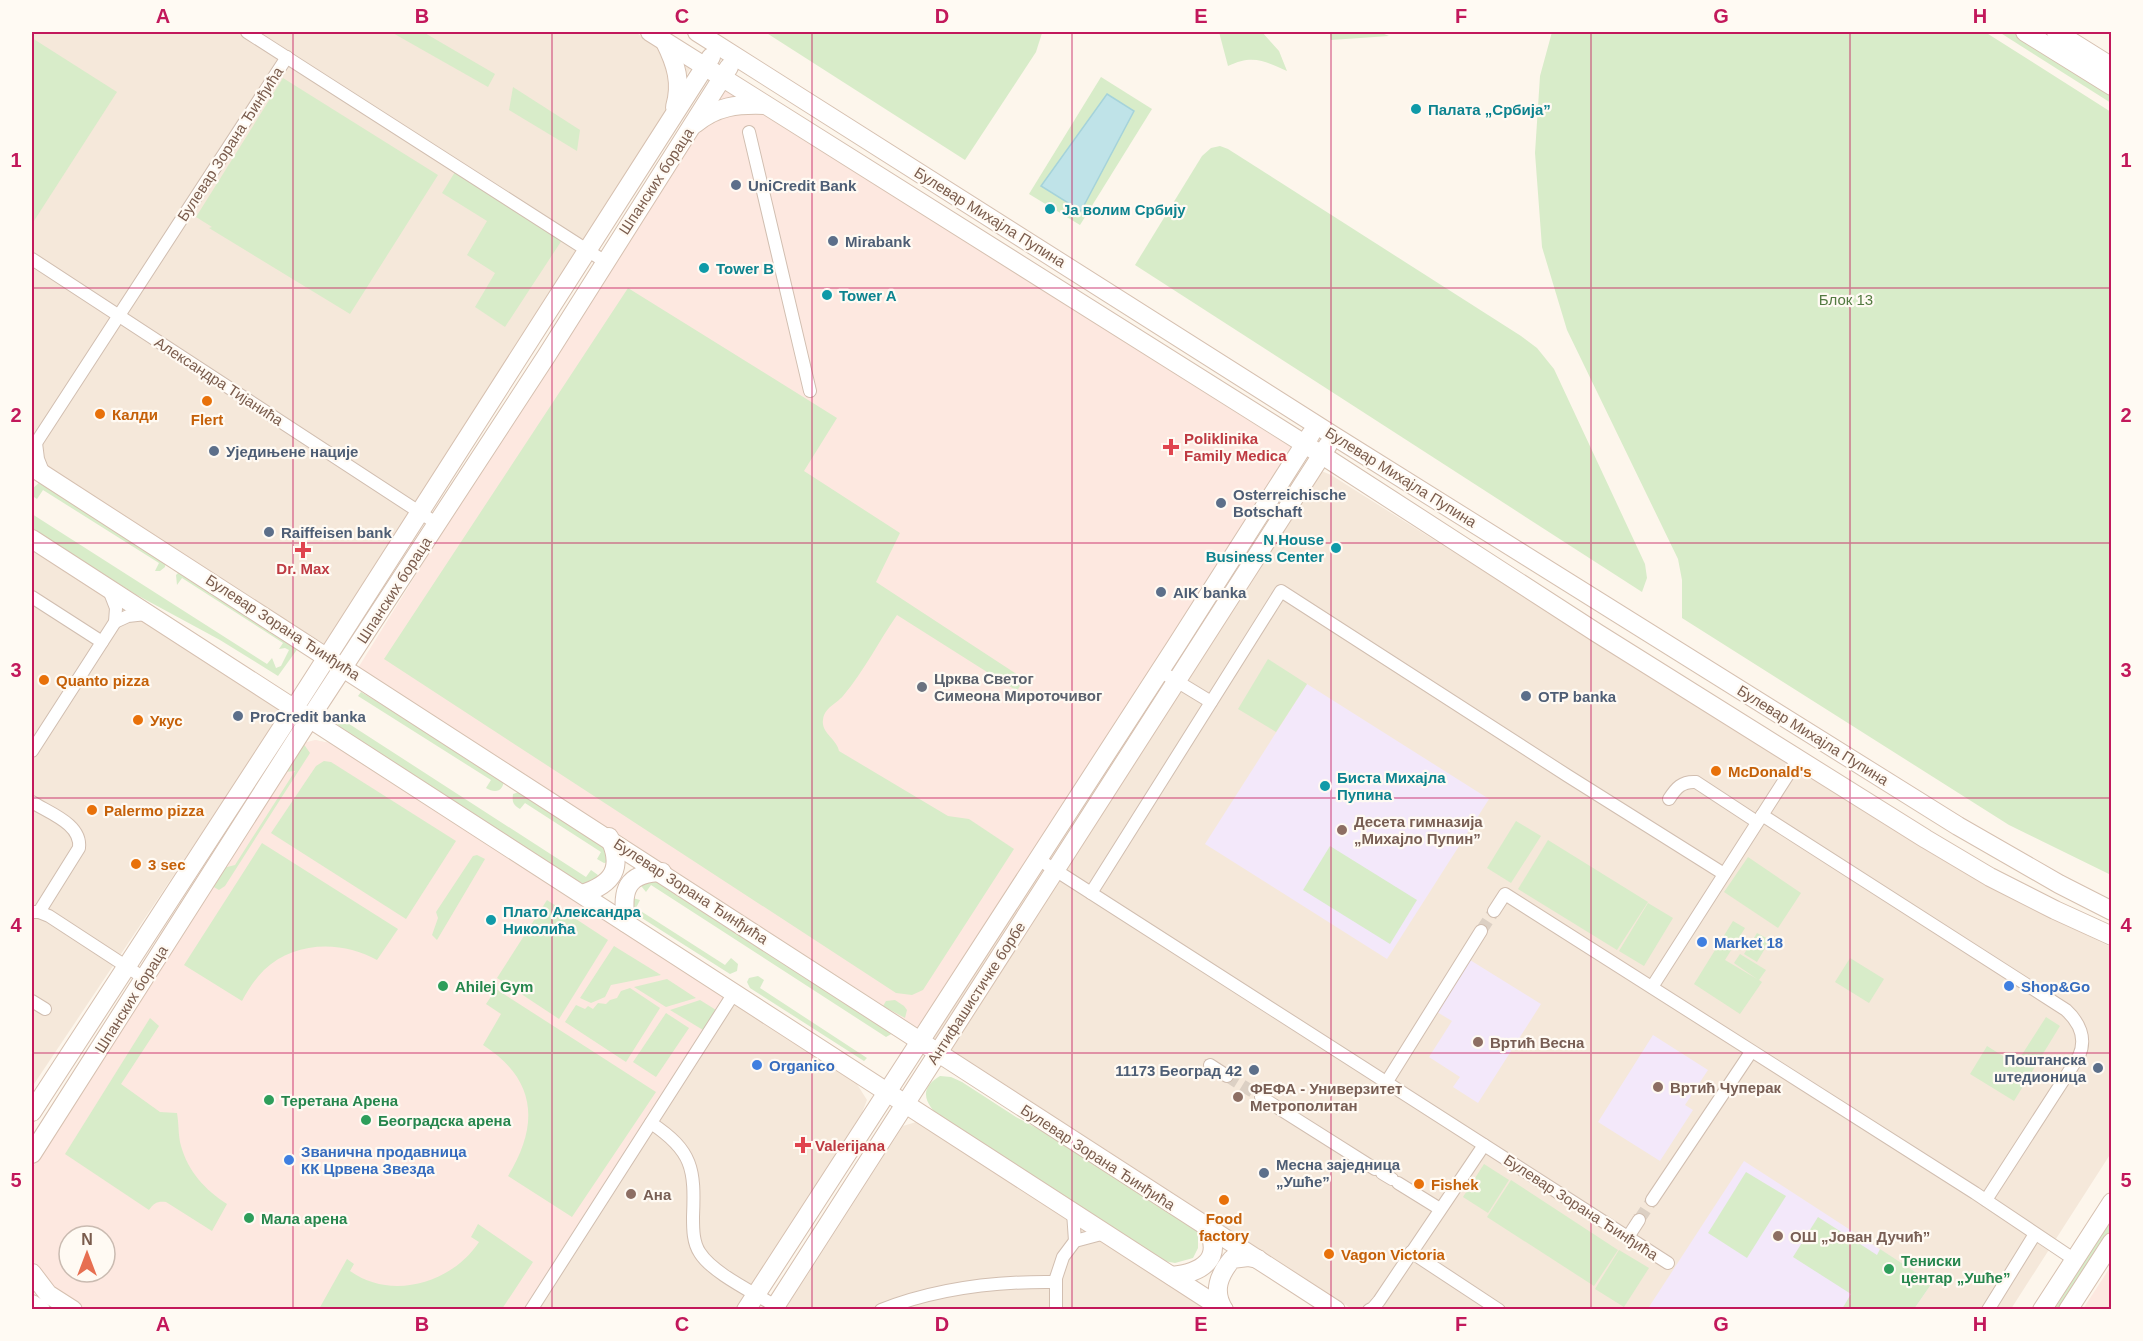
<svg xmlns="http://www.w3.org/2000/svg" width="2143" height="1341" font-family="Arial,sans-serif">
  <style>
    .residential { fill: #f5e8da; fill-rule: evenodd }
    .commercial { fill: #fde8e0; fill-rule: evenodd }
    .education { fill: #f3e8fa }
    .green { fill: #d8ecc9 }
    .water { fill: #bfe3e8; stroke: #a5d3da; stroke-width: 1.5 }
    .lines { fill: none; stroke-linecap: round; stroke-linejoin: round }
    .street-tunnel { stroke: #dcd0c4; stroke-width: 12; stroke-dasharray: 12 6; stroke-linecap: butt }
    .street-casing { stroke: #d1beb0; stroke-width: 14 }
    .secondary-casing { stroke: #d6c0b0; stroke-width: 20 }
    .street { stroke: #fff; stroke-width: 12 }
    .secondary { stroke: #fff; stroke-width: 18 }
    .grid { fill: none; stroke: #c2185b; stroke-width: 1.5; stroke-opacity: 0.55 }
    .culture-dot { fill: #0f9aa8; stroke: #fffaf3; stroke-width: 2 }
    .service-dot { fill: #5c6f8a; stroke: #fffaf3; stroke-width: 2 }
    .food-dot { fill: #e8710a; stroke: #fffaf3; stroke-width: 2 }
    .health-dot { fill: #e0444e; stroke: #fffaf3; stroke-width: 2 }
    .worship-dot { fill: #6b7280; stroke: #fffaf3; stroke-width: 2 }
    .education-dot { fill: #8d6e63; stroke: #fffaf3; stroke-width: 2 }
    .shop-dot { fill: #3f7fe0; stroke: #fffaf3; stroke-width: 2 }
    .leisure-dot { fill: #2e9e5b; stroke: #fffaf3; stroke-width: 2 }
    .labels { text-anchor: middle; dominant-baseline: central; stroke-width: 4.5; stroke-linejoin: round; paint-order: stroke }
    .culture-label { font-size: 15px; font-weight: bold; fill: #0d838f; stroke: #fffaf3; text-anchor: start }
    .street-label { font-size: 15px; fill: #7a5c4d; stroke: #fffaf3 }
    .service-label { font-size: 15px; font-weight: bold; fill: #4e5e75; stroke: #fffaf3; text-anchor: start }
    .park-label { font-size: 15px; fill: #537a41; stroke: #fffaf3 }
    .food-label { font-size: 15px; font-weight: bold; fill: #c56008; stroke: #fffaf3; text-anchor: start }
    .health-label { font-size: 15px; font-weight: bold; fill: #be3a42; stroke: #fffaf3; text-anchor: start }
    .worship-label { font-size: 15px; font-weight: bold; fill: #5b616d; stroke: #fffaf3; text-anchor: start }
    .education-label { font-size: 15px; font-weight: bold; fill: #785e54; stroke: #fffaf3; text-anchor: start }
    .shop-label { font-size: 15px; font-weight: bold; fill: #366cbe; stroke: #fffaf3; text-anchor: start }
    .leisure-label { font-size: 15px; font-weight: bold; fill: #27864d; stroke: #fffaf3; text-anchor: start }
    .neatline { fill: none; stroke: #c2185b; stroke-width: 2 }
    .grid-label { font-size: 20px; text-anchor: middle; font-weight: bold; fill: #c2185b }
  </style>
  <rect width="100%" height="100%" fill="#fdf6ec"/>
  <!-- residential -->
  <g class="residential">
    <path d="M32 32H635L691 67 663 121 325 644 189 561 32 458Z"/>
    <path d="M1312 467 1331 475 1939 858 2074 929 2111 947V1153L2011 1309H1352L932 1037 1291 476Z"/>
    <path d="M32 551 282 709 258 749 32 1087Z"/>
    <path d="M315 740 338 745 855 1081 867 1100 852 1138 740 1309H87L33 1260 32 1256 33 1167 163 960 182 937ZM69 1236H105V1272H69Z"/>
    <path d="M916 1122 1214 1310H785L903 1126Z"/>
  </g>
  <!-- commercial -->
  <g class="commercial">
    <path d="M725 89 1294 449 920 1029 358 668 507 428Z"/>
    <path d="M315 740 338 745 727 997 525 1309H87L59 1293 44 1277 33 1260 32 1170 163 960 182 937 303 743ZM69 1236H105V1272H69Z"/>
    <path d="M2111 1266V1309H2083Z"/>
  </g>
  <!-- education -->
  <g class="education">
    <path d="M1307 684 1489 799 1387 959 1205 844Z"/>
    <path d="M1470 960 1541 1004 1478 1103 1453 1087 1460 1077 1429 1057 1452 1021 1437 1012Z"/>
    <path d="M1653 1035 1708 1070 1685 1105 1693 1110 1660 1161 1598 1122Z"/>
    <path d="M1744 1161 1932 1283 1914 1309 1647 1310Z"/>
  </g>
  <!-- green -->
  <g class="green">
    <path d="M391 32H423L495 74 488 87Z"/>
    <path d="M765 32H1041L1042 33 1036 52 965 160Z"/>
    <path d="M1219 32H1262L1279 51 1287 71C1264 61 1253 54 1228 66Z"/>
    <path d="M1330 32H1379L1389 36 1331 40Z"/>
    <path d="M1552 32H1985L2111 112V875L2009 825 1682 618V580L1678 559 1567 330 1542 247 1535 153 1540 76Z"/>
    <path d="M1999 32H2012L2111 94V103Z"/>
    <path d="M32 38 117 92 32 224Z"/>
    <path d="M1101 77 1152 109 1080 225 1029 194Z"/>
    <path d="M283 78 438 175 350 314 209 228 212 227 196 217Z"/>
    <path d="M513 87 580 130 577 151 509 110Z"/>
    <path d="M1220 146 1228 149 1521 336 1537 348 1554 369 1645 564 1647 578 1642 592 1135 265 1202 156 1211 148Z"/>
    <path d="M455 172 562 240 505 327 475 307 495 273 467 255 487 221 442 193Z"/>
    <path d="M628 288 837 418 804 471 900 533 876 582 1024 679 1017 691 897 615C879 641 864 671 843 696 836 704 824 708 823 720 821 733 837 739 839 751L948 816 969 819 1014 849 923 990 912 995 896 993 384 659Z"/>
    <path d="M40 482 166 560 165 567 160 571H155L159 563 43 490 37 499 34 497 32 489Z"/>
    <path d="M32 514 267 664 272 658 276 668 281 666 289 650 285 648 279 649 283 643 182 578 177 585 176 575 181 570 301 644 278 676 220 640 135 594 32 529Z"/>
    <path d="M1268 659 1307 684 1276 732 1238 709Z"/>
    <path d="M361 692 502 776 504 778C504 791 496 794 486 788L491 780 358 696Z"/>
    <path d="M343 713 346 715 343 720 586 877 591 870 598 875 594 883H582L568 876 347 734 337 724Z"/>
    <path d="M303 743 310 753 225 886 219 890 212 886 223 868 235 865 295 771 284 772Z"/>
    <path d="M324 761 331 762 456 841 406 919 271 833 316 766Z"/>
    <path d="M519 792 527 793 609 849V862L604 863 597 859 601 852 525 803 520 809C513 805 512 802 513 794Z"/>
    <path d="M1516 821 1541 836 1511 883 1487 868Z"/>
    <path d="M1548 840 1648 902 1617 950 1518 889Z"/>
    <path d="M262 843 398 929 377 960C342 940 294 941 264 970 255 979 248 990 242 1001L184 965Z"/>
    <path d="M1330 846 1417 900 1390 944 1303 890Z"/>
    <path d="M477 855 485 859 437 940 432 935 438 918 436 912 473 856Z"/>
    <path d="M1748 857 1801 893 1778 928 1724 892Z"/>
    <path d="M650 877 665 883 895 1032 886 1037 651 885 646 892 638 882Z"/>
    <path d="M629 897 640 900 636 908 725 965 731 958 738 964 737 971 730 974 634 913 629 907Z"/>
    <path d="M547 900 608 940 559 1019 497 978Z"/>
    <path d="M1648 903 1673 918 1644 966 1619 951Z"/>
    <path d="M1733 921 1745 928 1725 960 1757 979 1734 963 1740 954 1766 970 1759 980 1762 982 1740 1014 1694 984Z"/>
    <path d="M1757 933 1770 940 1757 962 1744 954Z"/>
    <path d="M614 946 661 975 611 985 605 997 591 1003 580 998Z"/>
    <path d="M1850 958 1884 979 1869 1003 1835 982Z"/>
    <path d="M758 976 764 980 760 988 867 1058 864 1061 750 988 747 982 749 978Z"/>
    <path d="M667 979 696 998 666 1007 634 987Z"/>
    <path d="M630 988 660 1008 626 1062 565 1022 576 1005 585 1009 588 1006 593 1009 598 1003 606 1004 610 1000 617 998 621 991Z"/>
    <path d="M496 989 656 1092 572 1217 508 1176C540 1124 536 1079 483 1045L501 1014 486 1004Z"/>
    <path d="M700 1000 716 1010 703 1030 670 1010Z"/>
    <path d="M895 1000 904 1006 907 1010 905 1018 883 1006 886 1001Z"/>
    <path d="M666 1013 689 1028 656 1077 633 1062Z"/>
    <path d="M2046 1017 2060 1026 2014 1101 1970 1074 1987 1046 2016 1064Z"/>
    <path d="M150 1018 159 1026 121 1084 160 1112 177 1113C179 1124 178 1135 181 1146 188 1171 205 1190 227 1204L212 1231 166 1202C157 1201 154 1203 149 1210L65 1154Z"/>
    <path d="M940 1076 951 1077 962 1082 1016 1117 1072 1147 1198 1231V1248L1193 1258 1175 1263 1164 1261 942 1120C927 1105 916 1090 940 1076Z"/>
    <path d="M1484 1164 1509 1180 1488 1213 1463 1197Z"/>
    <path d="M1746 1172 1786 1196 1747 1258 1708 1233Z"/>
    <path d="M1511 1180 1618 1250 1594 1286 1487 1217Z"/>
    <path d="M1818 1217 1877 1255 1880 1249 1932 1283 1914 1309H1842L1851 1294 1793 1257Z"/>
    <path d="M2111 1219V1233L2064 1309 2054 1310Z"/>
    <path d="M478 1224 533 1262 502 1309H319L347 1259 354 1264 350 1271C392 1301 452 1283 479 1242L471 1237Z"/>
    <path d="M1619 1250 1649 1268 1624 1307 1595 1289Z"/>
  </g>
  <!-- water -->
  <path class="water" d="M1107 94 1134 111 1081 211 1041 186Z"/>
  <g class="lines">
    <!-- street-tunnel -->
    <g class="street-tunnel">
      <path d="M1481 931 1494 911"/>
      <path d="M1227 1076 1261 1097"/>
      <path d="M1639 1220 1652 1200"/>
    </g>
    <!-- street casing -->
    <g class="street-casing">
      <g id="street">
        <path d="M247 32 604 261"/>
        <path d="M749 132 810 391"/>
        <path d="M32 259 436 523"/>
        <path d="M36 443 38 459 44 474"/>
        <path d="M32 445 36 443 287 57"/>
        <path d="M32 597 102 642"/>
        <path d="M115 622 128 616 146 614"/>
        <path d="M1160 671 1211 702"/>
        <path d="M32 751 115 622 116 608 109 590"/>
        <path d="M1669 799C1676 788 1682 781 1696 782L1757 822"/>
        <path d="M32 802C49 813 82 824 79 848L39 912"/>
        <path d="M1762 815 2066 1010C2079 1022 2087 1038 2079 1056L1986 1200"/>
        <path d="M1038 859 1668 1263"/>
        <path d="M1091 893 1281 591 1568 776 1724 874"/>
        <path d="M1494 911 1505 894 1975 1193 2075 1260"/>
        <path d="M33 912H39L49 916 144 978"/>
        <path d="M1652 987 1798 759"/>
        <path d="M32 1001 45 1009"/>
        <path d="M1210 1065 1227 1076"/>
        <path d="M1386 1083 1481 931"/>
        <path d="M1261 1097 1375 1169"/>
        <path d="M651 1123C693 1151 695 1169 693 1217 693 1229 693 1243 700 1253 713 1274 759 1295 780 1309"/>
        <path d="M1382 1173 1392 1179"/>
        <path d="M1398 1183 1440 1209"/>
        <path d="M1652 1200 1751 1052"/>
        <path d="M1073 1212 1075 1241"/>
        <path d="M1628 1237 1639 1220"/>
        <path d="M1411 1252 1499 1310"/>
        <path d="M531 1310 734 993"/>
        <path d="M881 1310C937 1288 996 1281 1056 1282"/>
        <path d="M1056 1310V1278L1063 1257 1075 1241 1105 1233"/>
        <path d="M1369 1310 1373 1308 1379 1301 1484 1145"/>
        <path d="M1988 1310 2035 1234"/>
      </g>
    </g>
    <!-- secondary casing -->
    <g class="secondary-casing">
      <g id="secondary">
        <path d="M650 32 1322 455 1597 633 1926 839 1990 877 2055 910 2112 936"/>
        <path d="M697 32 1334 436 1958 826 2059 884 2112 911"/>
        <path d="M2025 32 2112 86"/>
        <path d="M2056 32 2112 67"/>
        <path d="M665 42C676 64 682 83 675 107"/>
        <path d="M695 124C716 106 738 104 765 105"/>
        <path d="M32 467C468 745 900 1030 1336 1310"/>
        <path d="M32 539 1224 1310"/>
        <path d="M582 894C613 884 624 868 609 837"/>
        <path d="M626 923C621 890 626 873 662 872"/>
        <path d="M32 1112 283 726 711 57"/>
        <path d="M32 1154 310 718 547 355 729 67"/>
        <path d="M32 1273 48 1294 73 1310"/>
        <path d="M1172 1276C1201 1273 1225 1259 1206 1227"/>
        <path d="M32 1304 41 1310"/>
        <path d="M746 1310 1176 646 1311 434"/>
        <path d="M773 1310 1328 445"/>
        <path d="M1224 1310C1212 1291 1219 1275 1232 1259L1248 1257 1258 1259"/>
        <path d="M2042 1310 2112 1202"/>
        <path d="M2068 1310 2112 1242"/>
      </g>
    </g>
    <!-- street -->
    <use href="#street" class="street"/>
    <!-- secondary -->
    <use href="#secondary" class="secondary"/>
  </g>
  <!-- grid -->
  <path class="grid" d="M293 32V1310M552 32V1310M812 32V1310M1072 32V1310M1331 32V1310M1591 32V1310M1850 32V1310M32 288H2112M32 543H2112M32 798H2112M32 1053H2112"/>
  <!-- markers -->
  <g class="culture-dot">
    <circle cx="1416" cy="109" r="6"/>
    <circle cx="1050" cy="209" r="6"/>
    <circle cx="704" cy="268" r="6"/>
    <circle cx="827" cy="295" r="6"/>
    <circle cx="1336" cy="548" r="6"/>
    <circle cx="1325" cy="786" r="6"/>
    <circle cx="491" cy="920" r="6"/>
  </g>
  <g class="service-dot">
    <circle cx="736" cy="185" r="6"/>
    <circle cx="833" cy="241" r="6"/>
    <circle cx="214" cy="451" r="6"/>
    <circle cx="1221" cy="503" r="6"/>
    <circle cx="269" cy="532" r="6"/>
    <circle cx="1161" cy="592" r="6"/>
    <circle cx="1526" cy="696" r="6"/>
    <circle cx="238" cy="716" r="6"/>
    <circle cx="2098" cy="1068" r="6"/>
    <circle cx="1254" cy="1070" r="6"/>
    <circle cx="1264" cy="1173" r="6"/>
  </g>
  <g class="food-dot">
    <circle cx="207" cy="401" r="6"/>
    <circle cx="100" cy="414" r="6"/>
    <circle cx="44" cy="680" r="6"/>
    <circle cx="138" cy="720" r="6"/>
    <circle cx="1716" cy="771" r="6"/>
    <circle cx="92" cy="810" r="6"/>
    <circle cx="136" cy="864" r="6"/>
    <circle cx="1419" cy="1184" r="6"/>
    <circle cx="1224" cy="1200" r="6"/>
    <circle cx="1329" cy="1254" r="6"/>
  </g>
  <g class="health-dot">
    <path d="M1168 438h6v6h6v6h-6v6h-6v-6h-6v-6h6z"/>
    <path d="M300 541h6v6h6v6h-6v6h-6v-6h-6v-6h6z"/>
    <path d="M800 1136h6v6h6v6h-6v6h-6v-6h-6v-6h6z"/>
  </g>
  <circle class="worship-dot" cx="922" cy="687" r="6"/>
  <g class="education-dot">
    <circle cx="1342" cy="830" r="6"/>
    <circle cx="1478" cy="1042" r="6"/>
    <circle cx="1658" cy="1087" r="6"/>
    <circle cx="1238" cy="1097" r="6"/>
    <circle cx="631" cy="1194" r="6"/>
    <circle cx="1778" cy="1236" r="6"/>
  </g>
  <g class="shop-dot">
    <circle cx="1702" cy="942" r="6"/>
    <circle cx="2009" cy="986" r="6"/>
    <circle cx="757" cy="1065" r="6"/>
    <circle cx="289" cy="1160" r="6"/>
  </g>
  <g class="leisure-dot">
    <circle cx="443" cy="986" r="6"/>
    <circle cx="269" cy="1100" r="6"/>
    <circle cx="366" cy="1120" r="6"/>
    <circle cx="249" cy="1218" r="6"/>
    <circle cx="1889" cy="1269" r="6"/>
  </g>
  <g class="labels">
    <!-- culture labels -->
    <g class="culture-label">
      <text x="1428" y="109">Палата „Србија”</text>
      <text x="1062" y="209">Ја волим Србију</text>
      <text x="716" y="268">Tower B</text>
      <text x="839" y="295">Tower A</text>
      <text x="1324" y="539" text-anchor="end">N House<tspan x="1324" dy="17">Business Center</tspan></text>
      <text x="1337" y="777">Биста Михајла<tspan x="1337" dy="17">Пупина</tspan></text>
      <text x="503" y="911">Плато Александра<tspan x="503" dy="17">Николића</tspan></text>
    </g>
    <!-- street labels -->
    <g class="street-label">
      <text transform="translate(230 144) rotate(-57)">Булевар Зорана Ђинђића</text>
      <text transform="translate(656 181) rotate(-57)">Шпанских бораца</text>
      <text transform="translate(990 217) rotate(32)">Булевар Михајла Пупина</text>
      <text transform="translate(219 381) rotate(33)">Александра Тијанића</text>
      <text transform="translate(1401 477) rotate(32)">Булевар Михајла Пупина</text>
      <text transform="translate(394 590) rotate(-57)">Шпанских бораца</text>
      <text transform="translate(283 627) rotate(33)">Булевар Зорана Ђинђића</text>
      <text transform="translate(1813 735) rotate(32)">Булевар Михајла Пупина</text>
      <text transform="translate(691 891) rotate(33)">Булевар Зорана Ђинђића</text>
      <text transform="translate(976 993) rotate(-57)">Антифашистичке борбе</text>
      <text transform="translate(131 999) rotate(-58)">Шпанских бораца</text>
      <text transform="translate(1098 1157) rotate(33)">Булевар Зорана Ђинђића</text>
      <text transform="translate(1581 1207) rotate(33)">Булевар Зорана Ђинђића</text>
    </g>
    <!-- service labels -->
    <g class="service-label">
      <text x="748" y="185">UniCredit Bank</text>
      <text x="845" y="241">Mirabank</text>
      <text x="226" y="451">Уједињене нације</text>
      <text x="1233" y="494">Osterreichische<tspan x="1233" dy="17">Botschaft</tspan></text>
      <text x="281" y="532">Raiffeisen bank</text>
      <text x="1173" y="592">AIK banka</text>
      <text x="1538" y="696">OTP banka</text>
      <text x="250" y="716">ProCredit banka</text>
      <text x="2086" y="1059" text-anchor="end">Поштанска<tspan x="2086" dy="17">штедионица</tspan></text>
      <text x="1242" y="1070" text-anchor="end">11173 Београд 42</text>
      <text x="1276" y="1164">Месна заједница<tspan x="1276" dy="17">„Ушће”</tspan></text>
    </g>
    <!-- park labels -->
    <g class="park-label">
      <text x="1846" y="299">Блок 13</text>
    </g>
    <!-- food labels -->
    <g class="food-label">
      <text x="112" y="414">Калди</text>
      <text x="207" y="419" text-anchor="middle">Flert</text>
      <text x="56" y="680">Quanto pizza</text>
      <text x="150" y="720">Укус</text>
      <text x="1728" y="771">McDonald's</text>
      <text x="104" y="810">Palermo pizza</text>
      <text x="148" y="864">3 sec</text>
      <text x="1431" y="1184">Fishek</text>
      <text x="1224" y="1218" text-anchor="middle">Food<tspan x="1224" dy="17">factory</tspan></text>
      <text x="1341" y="1254">Vagon Victoria</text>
    </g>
    <!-- health labels -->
    <g class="health-label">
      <text x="1184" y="438">Poliklinika<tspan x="1184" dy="17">Family Medica</tspan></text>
      <text x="303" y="568" text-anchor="middle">Dr. Max</text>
      <text x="815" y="1145">Valerijana</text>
    </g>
    <!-- worship labels -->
    <g class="worship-label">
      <text x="934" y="678">Црква Светог<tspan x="934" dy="17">Симеона Мироточивог</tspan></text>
    </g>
    <!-- education labels -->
    <g class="education-label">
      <text x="1354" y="821">Десета гимназија<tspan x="1354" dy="17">„Михајло Пупин”</tspan></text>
      <text x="1490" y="1042">Вртић Весна</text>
      <text x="1670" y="1087">Вртић Чуперак</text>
      <text x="1250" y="1088">ФЕФА - Универзитет<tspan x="1250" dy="17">Метрополитан</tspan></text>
      <text x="643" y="1194">Ана</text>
      <text x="1790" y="1236">ОШ „Јован Дучић”</text>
    </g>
    <!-- shop labels -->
    <g class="shop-label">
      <text x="1714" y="942">Market 18</text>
      <text x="2021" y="986">Shop&amp;Go</text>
      <text x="769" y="1065">Organico</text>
      <text x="301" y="1151">Званична продавница<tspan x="301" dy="17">КК Црвена Звезда</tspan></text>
    </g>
    <!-- leisure labels -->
    <g class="leisure-label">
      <text x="455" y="986">Ahilej Gym</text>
      <text x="281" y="1100">Теретана Арена</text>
      <text x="378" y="1120">Београдска арена</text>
      <text x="261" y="1218">Мала арена</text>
      <text x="1901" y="1260">Тениски<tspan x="1901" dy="17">центар „Ушће”</tspan></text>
    </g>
  </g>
  <!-- border -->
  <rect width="2143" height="1341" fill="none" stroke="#fffaf3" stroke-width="66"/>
  <!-- north arrow -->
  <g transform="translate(87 1254)"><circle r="28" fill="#fffaf3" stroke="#cabbb1" stroke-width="1.5"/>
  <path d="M0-4.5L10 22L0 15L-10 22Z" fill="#e76f51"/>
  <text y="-9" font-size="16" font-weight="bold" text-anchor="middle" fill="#7a5c4d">N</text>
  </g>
  <rect x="33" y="33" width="2077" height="1275" class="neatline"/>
  <g class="grid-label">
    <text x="163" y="23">A</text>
    <text x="422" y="23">B</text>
    <text x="682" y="23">C</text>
    <text x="942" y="23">D</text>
    <text x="1201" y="23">E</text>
    <text x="1461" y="23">F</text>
    <text x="1721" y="23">G</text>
    <text x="1980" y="23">H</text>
    <text x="16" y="167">1</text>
    <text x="2126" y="167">1</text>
    <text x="16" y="422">2</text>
    <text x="2126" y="422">2</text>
    <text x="16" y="677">3</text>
    <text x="2126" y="677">3</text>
    <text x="16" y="932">4</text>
    <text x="2126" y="932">4</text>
    <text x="16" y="1187">5</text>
    <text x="2126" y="1187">5</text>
    <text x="163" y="1331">A</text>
    <text x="422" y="1331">B</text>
    <text x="682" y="1331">C</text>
    <text x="942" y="1331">D</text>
    <text x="1201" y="1331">E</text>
    <text x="1461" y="1331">F</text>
    <text x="1721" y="1331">G</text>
    <text x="1980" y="1331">H</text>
  </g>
</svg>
